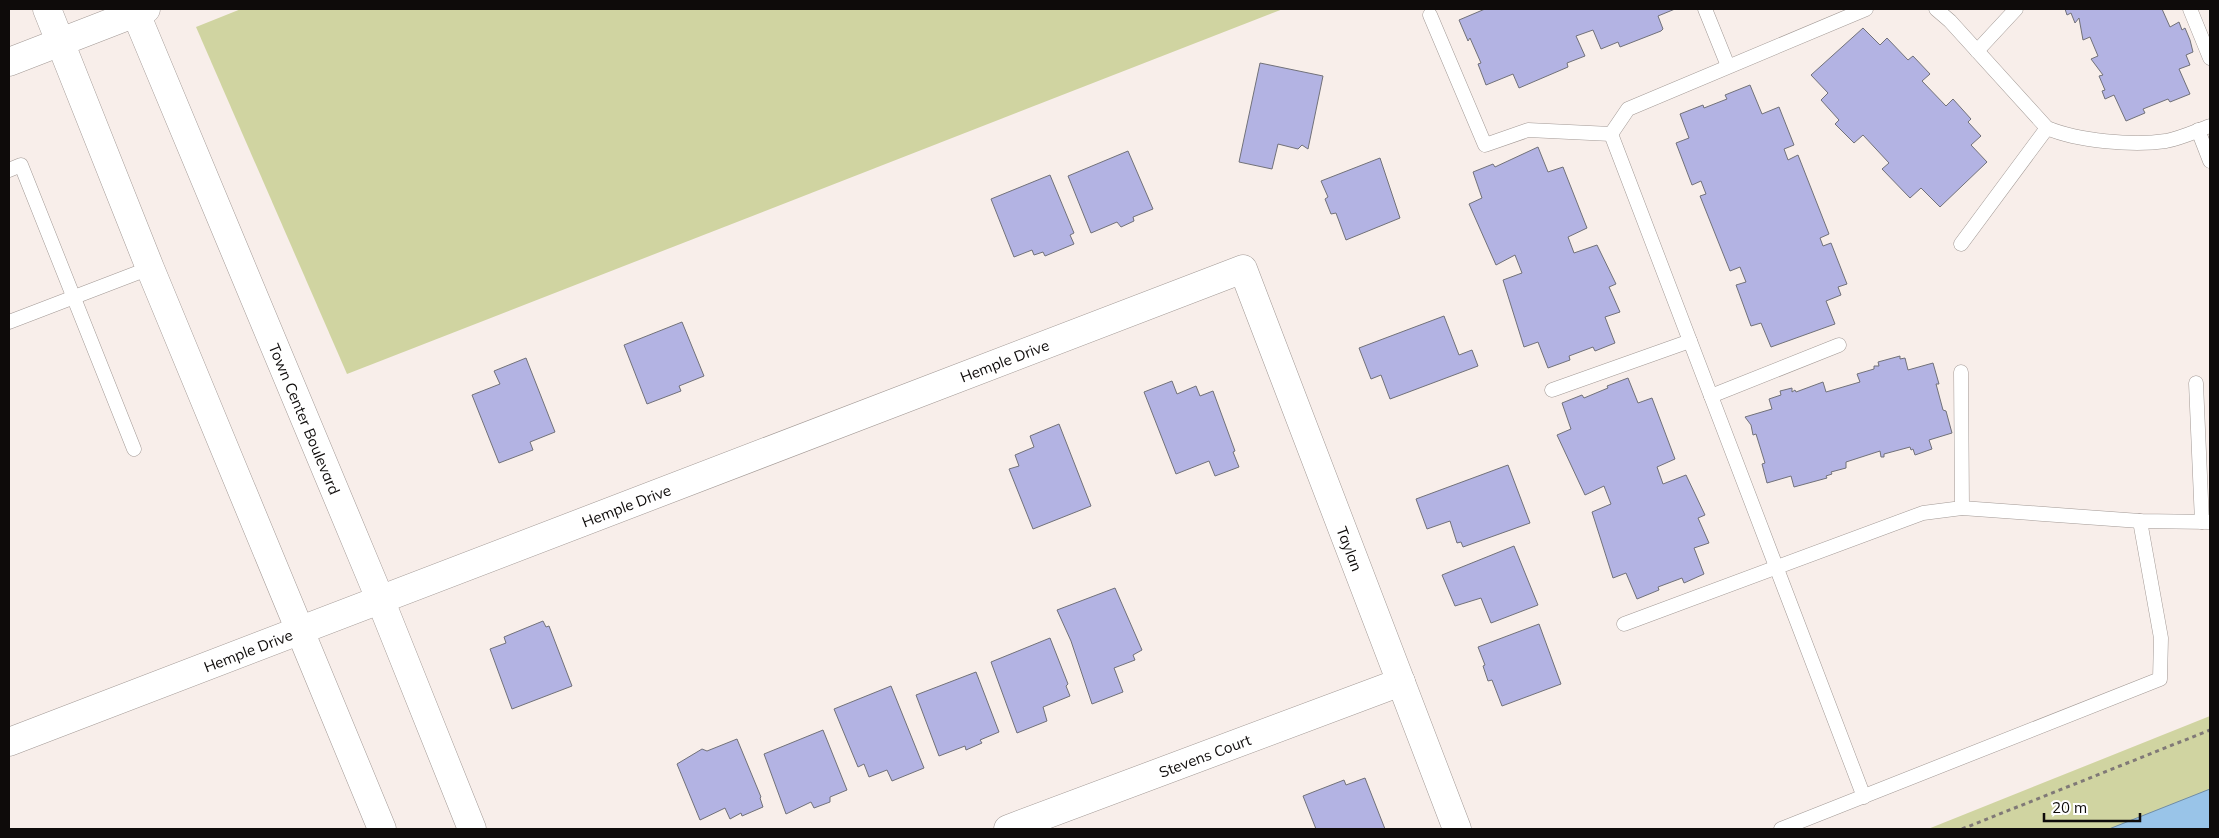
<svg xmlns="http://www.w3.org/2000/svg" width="2219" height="838" font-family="Mulish,sans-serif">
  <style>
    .green { fill: #d0d4a1 }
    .water { fill: #99c4e8; stroke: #6f8ca5 }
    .building { fill: #b3b3e3; stroke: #717179 }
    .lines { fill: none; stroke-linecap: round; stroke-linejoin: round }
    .service-casing { stroke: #a29995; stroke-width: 15 }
    .minor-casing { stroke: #a29995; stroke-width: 29 }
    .tertiary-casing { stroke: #a29995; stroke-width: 29 }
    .secondary-casing { stroke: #a29995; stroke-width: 29 }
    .path { stroke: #807977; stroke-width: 3; stroke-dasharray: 4 4; stroke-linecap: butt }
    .service { stroke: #fff; stroke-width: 14 }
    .minor { stroke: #fff; stroke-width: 28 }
    .tertiary { stroke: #fff; stroke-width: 28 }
    .secondary { stroke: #fff; stroke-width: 28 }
    .labels { text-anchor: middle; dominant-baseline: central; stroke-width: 4; stroke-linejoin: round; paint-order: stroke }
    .street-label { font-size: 15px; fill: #0e0b0a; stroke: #fff }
  </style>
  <rect width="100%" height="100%" fill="#f8eeea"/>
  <!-- green -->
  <g class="green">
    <path d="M241 9H1283L347 374 196 27Z"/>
    <path d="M2210 716V829H1928Z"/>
  </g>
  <!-- water -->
  <path class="water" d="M2210 789V829H2109Z"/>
  <!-- building -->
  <g class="building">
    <path d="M1485 9H1675L1658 16 1663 29 1661 31 1620 47 1618 42 1601 49 1593 30 1576 36 1585 56 1567 63 1568 67 1519 88 1513 74 1486 85 1478 64 1481 63 1470 38 1468 41 1459 20Z"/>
    <path d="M2065 9H2162L2170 27 2179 22 2182 30 2185 28 2190 40 2193 52 2186 55 2190 65 2179 69 2190 94 2170 102 2168 99 2143 109 2145 113 2126 121 2114 95 2105 99 2102 91 2105 90 2099 76 2103 75 2091 59 2098 56 2090 37 2083 40 2079 18 2075 23 2071 13 2067 15Z"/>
    <path d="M1863 28 1880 45 1887 38 1908 60 1913 56 1930 74 1922 81 1946 106 1953 99 1971 119 1968 122 1981 136 1971 145 1987 162 1940 207 1921 188 1910 198 1882 169 1889 163 1863 135 1854 143 1835 124 1839 120 1821 100 1828 93 1811 75Z"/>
    <path d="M1260 63 1323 76 1308 149 1302 145 1298 149 1278 144 1272 169 1239 162Z"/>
    <path d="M1750 85 1762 114 1779 107 1794 145 1784 149 1788 160 1798 155 1829 234 1820 238 1823 246 1831 243 1847 284 1838 287 1841 295 1826 301 1835 324 1771 347 1761 323 1751 326 1736 285 1746 282 1740 267 1730 271 1700 196 1706 194 1701 181 1692 185 1676 143 1689 138 1680 114 1703 105 1704 108 1727 99 1725 95Z"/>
    <path d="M1538 147 1548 172 1563 167 1587 228 1568 237 1574 253 1597 245 1616 284 1609 287 1620 312 1605 317 1615 343 1595 351 1593 347 1569 356 1570 360 1548 368 1538 342 1524 347 1503 280 1522 273 1515 255 1496 265 1469 204 1482 198 1473 172 1493 164 1495 167Z"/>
    <path d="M1128 151 1153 209 1133 217 1134 221 1121 227 1117 222 1091 233 1068 176Z"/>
    <path d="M1380 158 1400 218 1346 240 1336 213 1331 214 1325 199 1328 197 1321 181Z"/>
    <path d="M1050 175 1074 233 1070 235 1074 244 1045 256 1043 252 1034 255 1032 250 1014 257 991 199Z"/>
    <path d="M1444 316 1459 355 1472 350 1478 366 1390 399 1381 375 1371 379 1359 348Z"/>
    <path d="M682 322 704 376 679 386 681 391 647 404 624 345Z"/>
    <path d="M1900 356V359L1905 358 1908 370 1933 363 1939 384H1936L1943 410 1946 411 1952 433 1929 440 1932 449 1915 455 1913 449 1911 450 1910 447 1884 454V457H1881L1880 451 1846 462V468L1831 472 1832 474 1826 476 1827 478 1794 487 1791 476 1767 483 1762 464 1765 463 1756 434 1753 435 1751 425 1745 417 1772 409 1769 399 1781 395 1780 391 1792 388V392L1795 390 1796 392 1823 382 1826 392 1860 382 1857 374 1874 369V366H1879L1878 362Z"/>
    <path d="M526 358 555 432 530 442 533 450 499 463 472 395 500 384 494 371Z"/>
    <path d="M1628 378 1638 403 1652 398 1675 459 1657 467 1663 484 1686 475 1705 515 1698 518 1709 543 1694 548 1704 574 1684 583 1682 578 1658 587 1659 590 1637 599 1626 573 1613 578 1592 512 1611 504 1604 486 1585 495 1557 435 1571 429 1562 403 1582 395 1584 398 1608 388 1607 386Z"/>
    <path d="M1172 381 1177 394 1196 386 1200 396 1213 391 1235 451 1233 452 1239 467 1215 476 1209 461 1176 474 1144 392Z"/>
    <path d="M1059 424 1091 506 1033 529 1009 469 1019 466 1015 455 1034 447 1030 436Z"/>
    <path d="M1508 465 1530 523 1463 547 1461 542 1457 543 1450 521 1427 529 1416 499Z"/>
    <path d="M1514 546 1538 605 1491 623 1481 598 1455 606 1442 575Z"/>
    <path d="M1115 588 1142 650 1133 655 1135 660 1114 668 1123 692 1092 704 1071 641 1057 610Z"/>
    <path d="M543 621 546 627 549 626 572 686 512 709 490 649 506 643 504 637Z"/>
    <path d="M1539 624 1561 684 1502 706 1492 680 1488 681 1483 666 1485 665 1478 647Z"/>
    <path d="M1050 638 1068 684 1066 686 1070 696 1043 707 1047 721 1017 733 991 662Z"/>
    <path d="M976 672 999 732 980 740 982 743 966 750 965 746 939 756 916 695Z"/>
    <path d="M891 686 924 768 892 781 887 770 869 777 864 764 858 767 834 709Z"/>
    <path d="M823 730 847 790 830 797V802L814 808 811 802 786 814 764 754Z"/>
    <path d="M737 739 761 797 760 798 763 807 742 816 741 813 730 819 725 808 700 820 677 764 702 749 707 751Z"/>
    <path d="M1365 778 1385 829H1316L1303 796 1344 780 1346 785Z"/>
  </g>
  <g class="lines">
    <!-- service casing -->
    <g class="service-casing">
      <g id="service">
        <path d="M1705 9 1728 66"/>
        <path d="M1936 9 1950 21 2047 128C2078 141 2133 146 2166 141 2181 138 2196 131 2210 126"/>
        <path d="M2190 9 2210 58"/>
        <path d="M1430 15 1485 145 1528 130 1611 134"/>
        <path d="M1977 51 2016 9"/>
        <path d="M2198 130 2210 161"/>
        <path d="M9 170 21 165 134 449"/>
        <path d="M1961 244 2047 128"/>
        <path d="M9 322 150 268"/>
        <path d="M1961 372 1962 508"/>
        <path d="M2196 383 2202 522"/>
        <path d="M1552 390 1690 341"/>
        <path d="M1711 396 1839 345"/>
        <path d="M1624 624 1923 513 1962 508 2140 521 2210 522"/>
        <path d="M1864 797 1611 134 1628 109 1866 9"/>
        <path d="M1781 829 2160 679 2161 638 2140 521"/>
      </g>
    </g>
    <!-- minor casing -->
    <g class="minor-casing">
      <g id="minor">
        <path id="s1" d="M9 742 1243 269 1457 829"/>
        <path id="s2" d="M1008 829 1401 682"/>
      </g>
    </g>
    <!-- tertiary casing -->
    <g class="tertiary-casing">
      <g id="tertiary">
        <path d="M47 9 150 268 382 829"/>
        <path id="s3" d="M134 9 380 599 472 829"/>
      </g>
    </g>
    <!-- secondary casing -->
    <g class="secondary-casing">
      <path id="secondary" d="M9 62 146 9"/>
    </g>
    <!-- path -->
    <path class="path" d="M1962 829 2210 730"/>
    <!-- service -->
    <use href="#service" class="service"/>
    <!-- minor -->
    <use href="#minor" class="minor"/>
    <!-- tertiary -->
    <use href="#tertiary" class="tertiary"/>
    <!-- secondary -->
    <use href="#secondary" class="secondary"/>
  </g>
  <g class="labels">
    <!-- street labels -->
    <g class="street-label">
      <text stroke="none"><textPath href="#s1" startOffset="1066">Hemple Drive</textPath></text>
      <text stroke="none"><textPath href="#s3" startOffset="444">Town Center Boulevard</textPath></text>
      <text stroke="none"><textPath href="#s1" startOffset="661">Hemple Drive</textPath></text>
      <text stroke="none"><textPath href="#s1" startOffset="1621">Taylan</textPath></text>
      <text stroke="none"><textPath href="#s1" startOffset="256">Hemple Drive</textPath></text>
      <text stroke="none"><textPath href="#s2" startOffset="210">Stevens Court</textPath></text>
    </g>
  </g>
  <!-- border -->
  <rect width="2219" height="838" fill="none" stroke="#0e0b0a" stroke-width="20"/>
  <!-- scale -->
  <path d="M2044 813v8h96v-8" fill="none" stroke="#0e0b0a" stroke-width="2.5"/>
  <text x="2052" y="813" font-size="15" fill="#0e0b0a" stroke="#ffffff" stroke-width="4" paint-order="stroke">20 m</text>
</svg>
